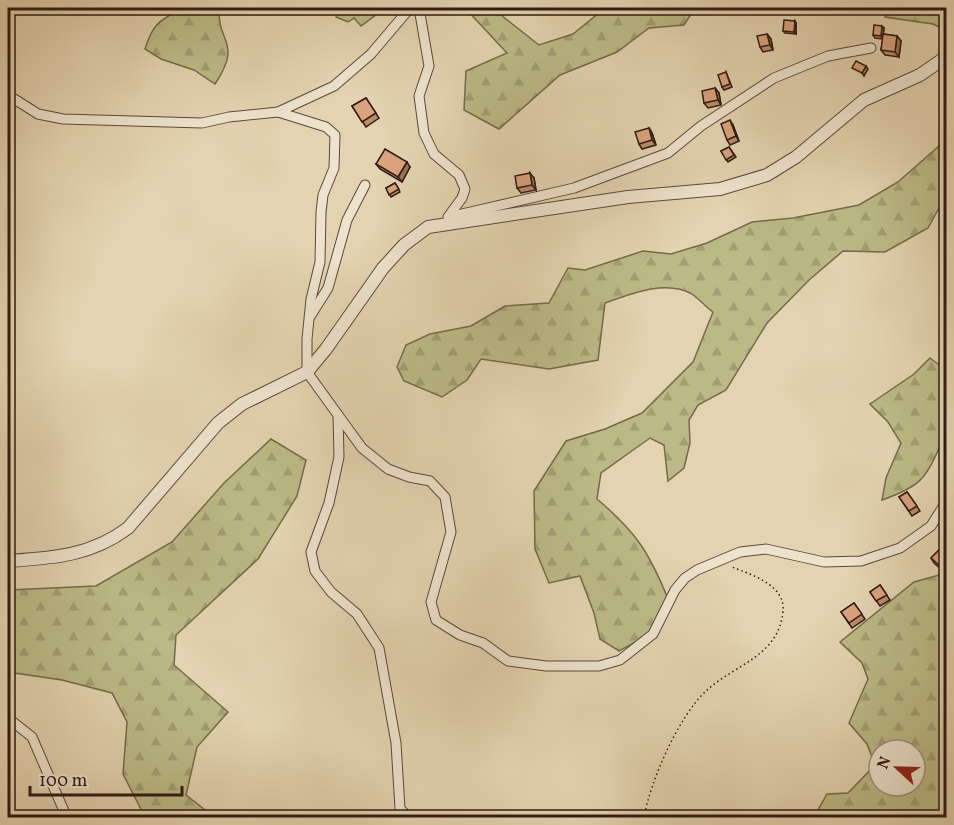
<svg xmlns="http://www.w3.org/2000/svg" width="954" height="825" font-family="Vollkorn,serif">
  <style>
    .forest { fill: url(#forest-firs); stroke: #756a4c; stroke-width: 1.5; fill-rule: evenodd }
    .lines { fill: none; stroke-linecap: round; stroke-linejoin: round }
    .minor-casing { stroke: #5c483a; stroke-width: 11 }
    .tertiary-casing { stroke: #5c483a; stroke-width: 14 }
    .path { stroke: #2f1a12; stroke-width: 1.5; stroke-dasharray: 1.5 3; stroke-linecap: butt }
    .minor { stroke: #ede2cc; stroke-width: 9 }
    .tertiary { stroke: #ede2cc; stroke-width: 12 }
    .wall { fill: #bb8c6c; stroke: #2f1a12; stroke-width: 1.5 }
    .shaded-wall { fill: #987258; stroke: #2f1a12; stroke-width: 1.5 }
    .building { fill: #d9a37e; stroke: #2f1a12; stroke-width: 1.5 }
  </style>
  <defs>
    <pattern id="forest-firs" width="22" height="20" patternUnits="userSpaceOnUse" patternTransform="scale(1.5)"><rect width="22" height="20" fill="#bbba86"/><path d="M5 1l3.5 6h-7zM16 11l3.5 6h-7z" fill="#a19f73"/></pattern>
  </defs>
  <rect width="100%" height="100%" fill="#e3d3b0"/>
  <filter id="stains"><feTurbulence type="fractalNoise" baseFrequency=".00333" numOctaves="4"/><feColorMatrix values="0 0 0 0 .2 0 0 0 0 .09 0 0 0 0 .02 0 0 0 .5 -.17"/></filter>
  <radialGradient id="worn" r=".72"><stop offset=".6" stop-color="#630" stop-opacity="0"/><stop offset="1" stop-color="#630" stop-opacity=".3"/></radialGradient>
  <!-- forest -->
  <g class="forest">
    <path d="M179 8H219C217 43 243 42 215 84L194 70 161 59 145 49C152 26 158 21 179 10Z"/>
    <path d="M339 8H377V14L361 26 354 18 348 22 336 17Z"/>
    <path d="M465 8H492L539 45 573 34 605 8H695L684 25 649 28 617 52 560 75 499 129 464 110 466 71 507 53Z"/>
    <path d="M887 8H946V30L933 24 885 17Z"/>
    <path d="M946 140V195L928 228 885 252 843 251 809 280 767 323 726 390 698 405 689 420 690 443 684 468 668 481 664 445 650 438 601 473 597 499C636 532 649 552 668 599L647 636 619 651 600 639 594 613 580 576 549 583 535 549 534 491 566 441 605 429 642 413 693 362 713 312C706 307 699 299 692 294 666 279 630 294 605 303L598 360 549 369 481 359 467 380 442 397 404 381 397 367 406 345 430 334 471 326 505 306 549 303 568 268 585 270 643 251 671 254 707 243 752 222 793 218 859 205 898 182Z"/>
    <path d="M930 358 946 370V449L941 443C927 479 919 487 882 500L886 478 901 443 888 422 870 404 914 374Z"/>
    <path d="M271 439 306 460 297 496 258 559 176 635 174 665 228 712 197 747 186 795 214 817H145L123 774 127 722 112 693 62 680 8 672V590L96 586 172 542 224 483Z"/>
    <path d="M939 575 946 577V817H814L827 794 848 793 875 765 867 744 849 723 868 679 862 663 840 642 914 582ZM879 750H915V786H879Z"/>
  </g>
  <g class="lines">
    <!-- minor casing -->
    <g class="minor-casing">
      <g id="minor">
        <path d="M419 8 429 66 419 96 424 133 434 154 459 175 465 189 462 198 448 217"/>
        <path d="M8 95 38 114 63 119 202 123 229 117 278 112 334 86 371 54 410 8"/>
        <path d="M278 112 326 127 335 135 334 168 323 195 321 212 320 262 311 299 307 339V372L338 415 339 457 329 503 311 552 315 571 331 592 357 614 379 648 396 743 400 809 410 818"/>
        <path d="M449 217 574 188 668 153 701 126 774 78 828 56 871 48"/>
        <path d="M311 315 328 288 347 220 365 185"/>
        <path d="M338 415 362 448 388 469 409 477 430 481 445 497 451 532 431 602 436 620 460 635 483 643 508 661 546 666H599L620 660 653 634 675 590 685 578 697 570 740 552 766 549 824 562 861 561 900 548 931 526 946 502"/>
        <path d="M8 718 32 737 67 818"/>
      </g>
    </g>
    <!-- tertiary casing -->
    <g class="tertiary-casing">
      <path id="tertiary" d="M8 561C52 558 91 556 128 528L218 423 242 404 307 372 326 349 383 268 404 245 428 227 628 197 720 189 767 175 796 157 864 100 920 75 946 57"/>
    </g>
    <!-- path -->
    <path class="path" d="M644 818C650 781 679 716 706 691 735 664 778 657 783 612 786 585 752 575 732 567"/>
    <!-- minor -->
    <use href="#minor" class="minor"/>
    <!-- tertiary -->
    <use href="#tertiary" class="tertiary"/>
  </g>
  <!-- wall -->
  <g class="wall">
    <path d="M795 21 796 23V34L785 33 783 31Z"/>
    <path d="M884 28 883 34 897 36 901 41 899 57 885 55 881 50 883 39 875 38 873 35Z"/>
    <path d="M767 34 771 39 773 50 763 52 760 47Z"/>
    <path d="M726 72 732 87 724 90 722 87Z"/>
    <path d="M715 88 719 93 721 105 708 108 704 103Z"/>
    <path d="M366 98 379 118 366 127 352 106Z"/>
    <path d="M733 125 739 141 730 145 727 140Z"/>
    <path d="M649 128 652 133 656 145 642 149 639 144Z"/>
    <path d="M729 147 736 157 728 162 721 151Z"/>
    <path d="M376 164 410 167 402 182 380 169Z"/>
    <path d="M534 178 536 190 521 193 517 188Z"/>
    <path d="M395 183 400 192 391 197 386 188Z"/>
    <path d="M907 492 920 511 912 516 899 497Z"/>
    <path d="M939 550 943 571 934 563 931 558Z"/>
    <path d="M880 585 890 600 880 606 870 592Z"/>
    <path d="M854 603 865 619 852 628 841 612Z"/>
  </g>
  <!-- shaded-wall -->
  <g class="shaded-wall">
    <path d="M795 21 796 23V34L794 32Z"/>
    <path d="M882 26 884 28 883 39 881 36Z"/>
    <path d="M767 34 771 39 773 50 770 45Z"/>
    <path d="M897 36 901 41 899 57 895 52Z"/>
    <path d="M866 66 868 69 864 76 862 73Z"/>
    <path d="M715 88 719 93 721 105 718 100Z"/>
    <path d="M730 120 733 125 739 141 736 136Z"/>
    <path d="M649 128 652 133 656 145 652 140Z"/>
    <path d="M407 162 410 167 402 182 398 177Z"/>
    <path d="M530 173 534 178 536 190 532 185Z"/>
    <path d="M946 557V567L943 571 940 566Z"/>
  </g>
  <!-- building -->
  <g class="building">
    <path d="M784 20 795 21 794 32 783 31Z"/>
    <path d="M874 25 882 26 881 36 873 35Z"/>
    <path d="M767 34 770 45 760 47 757 36Z"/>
    <path d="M883 34 897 36 895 52 881 50Z"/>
    <path d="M856 61 866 66 862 73 852 68Z"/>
    <path d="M726 72 730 84 722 87 718 75Z"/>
    <path d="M715 88 718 100 704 103 702 91Z"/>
    <path d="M366 98 376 113 362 122 352 106Z"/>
    <path d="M730 120 736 136 727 140 721 124Z"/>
    <path d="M649 128 652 140 639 144 635 132Z"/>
    <path d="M729 147 734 155 726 160 721 151Z"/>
    <path d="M385 149 407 162 398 177 376 164Z"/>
    <path d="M530 173 532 185 517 188 515 176Z"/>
    <path d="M395 183 399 189 389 195 386 188Z"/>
    <path d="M907 492 917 506 909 511 899 497Z"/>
    <path d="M939 550 946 556 940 566 931 558Z"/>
    <path d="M880 585 887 595 876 601 870 592Z"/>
    <path d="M854 603 862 614 849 623 841 612Z"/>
  </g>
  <!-- margin -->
  <rect width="954" height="825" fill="none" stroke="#e3d3b0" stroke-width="30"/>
  <rect x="9" y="9" width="936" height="807" fill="none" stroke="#2f1a12" stroke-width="3"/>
  <rect x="15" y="15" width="924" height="795" fill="none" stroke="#2f1a12" stroke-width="1.5"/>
  <!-- north arrow -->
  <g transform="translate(897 768) rotate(292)"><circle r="28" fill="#ede2cc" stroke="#a19282" stroke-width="1.5"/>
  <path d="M0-4.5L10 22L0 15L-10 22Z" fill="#8f2418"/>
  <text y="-9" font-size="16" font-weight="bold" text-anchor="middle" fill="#2f1a12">N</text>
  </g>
  <!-- scale -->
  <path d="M30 786v9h152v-9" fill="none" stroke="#2f1a12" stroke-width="3"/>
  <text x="39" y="786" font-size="18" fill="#2f1a12" stroke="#ede2cc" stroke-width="4.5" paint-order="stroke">100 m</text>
  <rect width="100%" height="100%" filter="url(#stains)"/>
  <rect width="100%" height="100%" fill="url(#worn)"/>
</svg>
